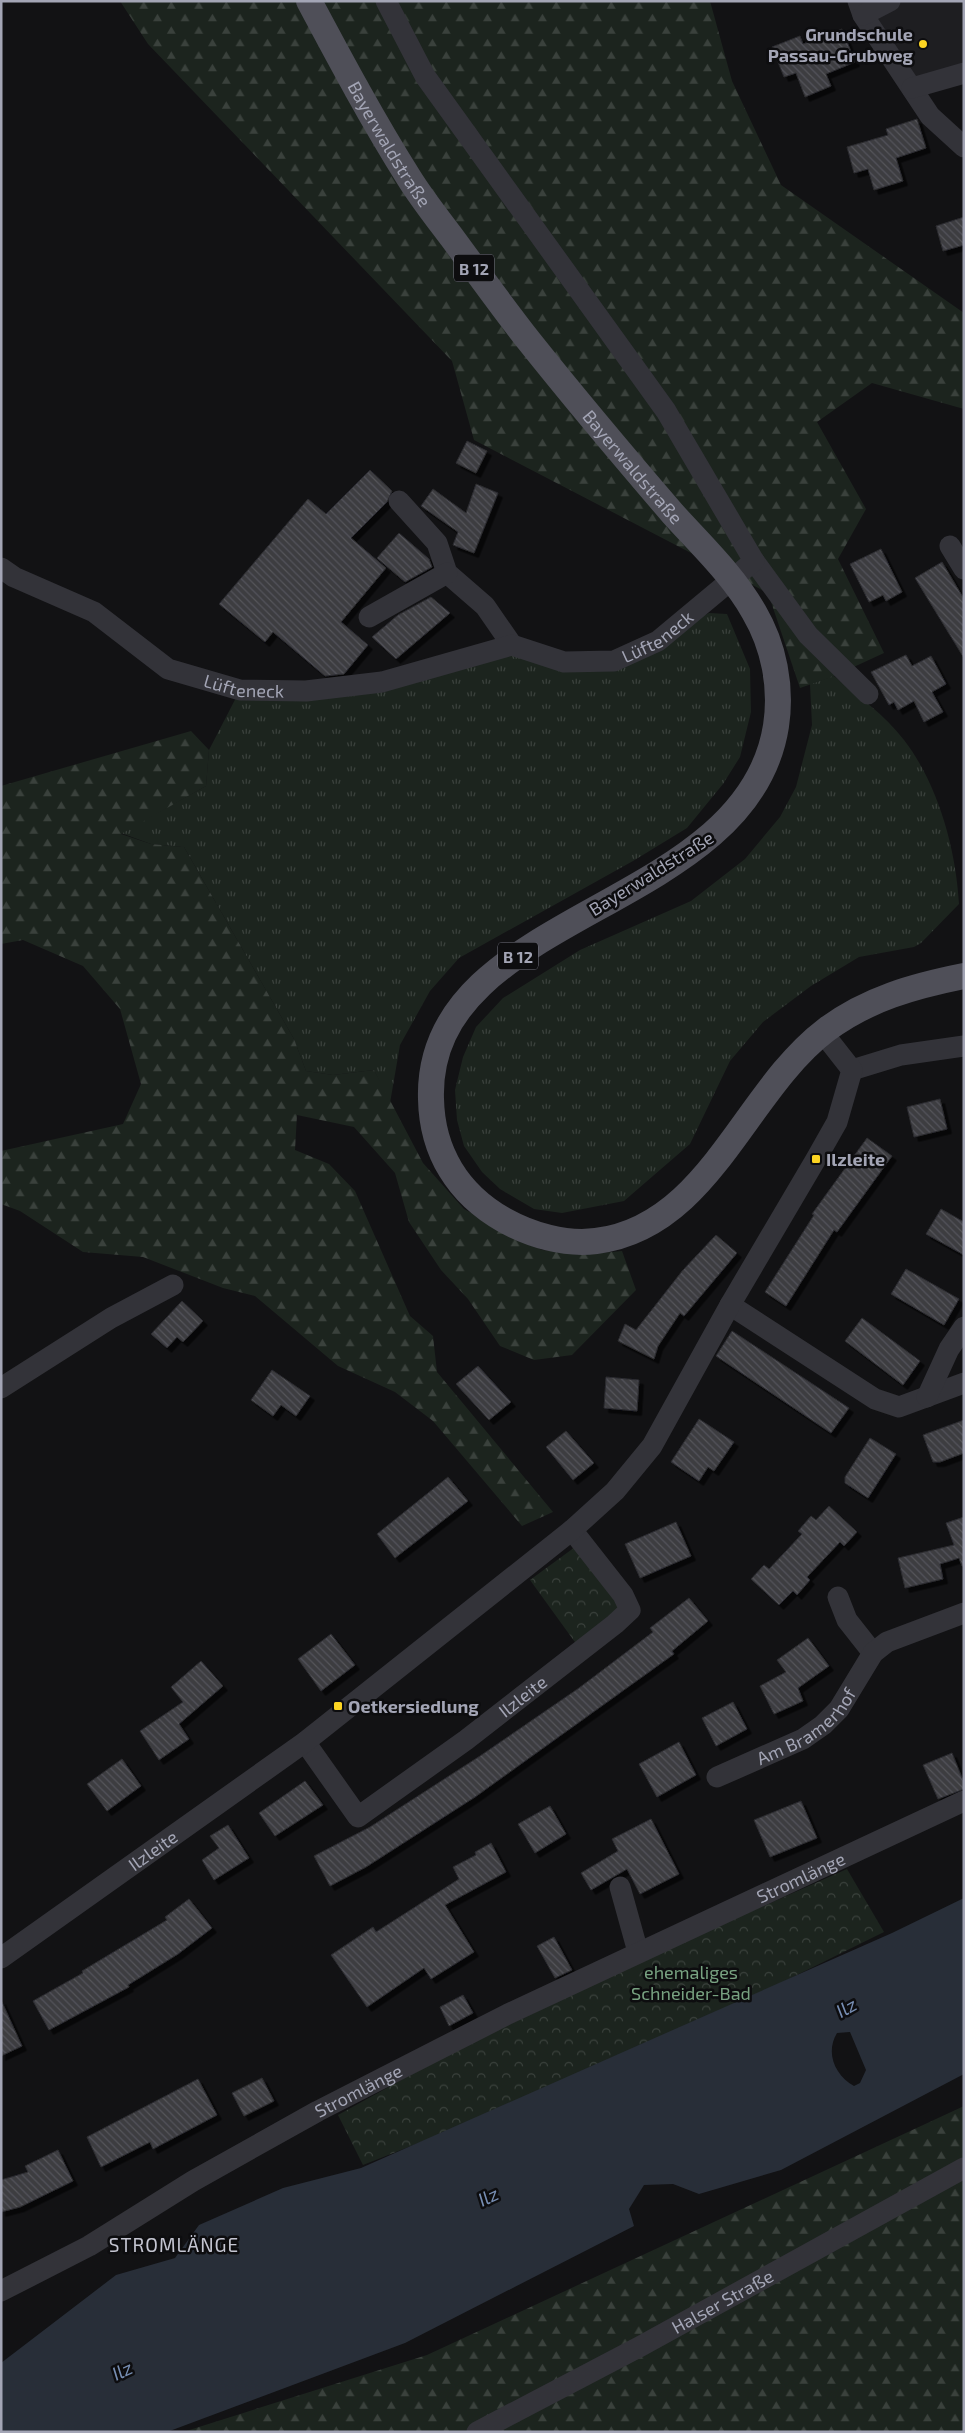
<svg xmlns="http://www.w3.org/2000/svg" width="965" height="2433" font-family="'Exo 2',sans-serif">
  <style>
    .built { fill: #1e1e21 }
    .grass { fill: url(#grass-tufts) }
    .forest { fill: url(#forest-firs) }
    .park { fill: url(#park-crowns) }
    .water { fill: #282e38; fill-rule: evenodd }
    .building { fill: url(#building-back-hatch); stroke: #2c2c30; filter: url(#shadow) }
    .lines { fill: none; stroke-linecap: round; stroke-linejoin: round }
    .minor { stroke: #333339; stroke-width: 21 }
    .major { stroke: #4f4f58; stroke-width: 26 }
    .poi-dot { fill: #fcd422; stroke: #0d0d0f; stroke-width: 2 }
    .labels { text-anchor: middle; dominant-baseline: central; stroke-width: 5; stroke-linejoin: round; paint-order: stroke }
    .shield { fill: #0d0d0f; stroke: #767783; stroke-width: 1 }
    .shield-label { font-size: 16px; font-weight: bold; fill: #a3a5b5 }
    .poi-label { font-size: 18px; font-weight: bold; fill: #a3a5b5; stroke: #0d0d0f; text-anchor: start }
    .street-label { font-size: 18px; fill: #a3a5b5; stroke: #0d0d0f }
    .park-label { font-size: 18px; fill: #78a281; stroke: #0d0d0f }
    .water-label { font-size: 19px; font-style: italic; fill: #778eb3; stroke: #0d0d0f }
    .neighbourhood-label { font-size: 19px; letter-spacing: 1px; fill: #c4c5d1; stroke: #0d0d0f }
  </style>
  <defs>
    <pattern id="grass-tufts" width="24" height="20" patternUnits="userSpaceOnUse" patternTransform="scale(1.25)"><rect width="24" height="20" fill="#1c241e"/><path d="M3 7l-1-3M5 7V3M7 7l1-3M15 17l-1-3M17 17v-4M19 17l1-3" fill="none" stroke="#3a413c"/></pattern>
    <pattern id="forest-firs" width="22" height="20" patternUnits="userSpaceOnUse" patternTransform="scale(1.25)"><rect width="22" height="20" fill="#1c241e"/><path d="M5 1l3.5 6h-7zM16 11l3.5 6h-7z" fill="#3a413c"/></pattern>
    <pattern id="park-crowns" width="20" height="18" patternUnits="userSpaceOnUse" patternTransform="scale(1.25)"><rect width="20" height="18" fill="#1c241e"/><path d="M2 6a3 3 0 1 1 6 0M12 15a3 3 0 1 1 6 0" fill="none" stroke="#3a413c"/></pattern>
    <pattern id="building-back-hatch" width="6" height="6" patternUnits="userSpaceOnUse" patternTransform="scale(1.25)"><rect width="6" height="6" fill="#3c3c41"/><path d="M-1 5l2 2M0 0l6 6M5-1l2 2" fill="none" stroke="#55555a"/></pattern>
    <filter id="shadow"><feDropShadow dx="4.5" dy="4.5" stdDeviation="0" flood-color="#0009"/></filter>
  </defs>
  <rect width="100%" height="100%" fill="#121214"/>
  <!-- built -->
  <path class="built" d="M858 1H964V72L913 87Z"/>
  <!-- grass -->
  <g class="grass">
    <path d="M709 613 727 614 750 669 751 712 740 757 723 784 687 828 633 861 459 958 430 991 400 1045 390 1103 374 1070 333 1075 306 1071 294 1039 184 847 151 844 121 833 206 786 209 750 240 690 306 691 512 645 614 661Z"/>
    <path d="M834 676C858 696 885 715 904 740 938 784 956 849 959 904L921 943 914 947 859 957 811 986 763 1022 730 1061 690 1144 624 1201 562 1213 534 1209 500 1189 482 1172 464 1146 457 1120 455 1090 463 1057 476 1027 503 998 580 950 691 901 745 859 780 817 796 787 812 725 810 684Z"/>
  </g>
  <!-- forest -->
  <g class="forest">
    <path d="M120 1H710L732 81 781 185 964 313V409L872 383 817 422 866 509 838 559 884 653 832 677 800 688 768 593 474 440 452 361 148 44Z"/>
    <path d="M191 731 209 750 206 786 121 834 151 844 184 847 294 1039 306 1071 333 1075 374 1070 423 1163 464 1209 542 1250 590 1254 622 1251 636 1290 572 1355 534 1360 500 1346 468 1299 441 1270 409 1222 395 1173 354 1127 297 1115 295 1150 329 1164 355 1191 410 1316 433 1336 437 1372 553 1512 522 1526 433 1421 395 1392 338 1366 255 1296 223 1288 143 1257 83 1252 20 1211 1 1204V1151L123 1124 141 1084 120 1009 83 966 23 940 1 944V786Z"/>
    <path d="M964 2106V2432H183L427 2355Z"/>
  </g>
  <!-- park -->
  <g class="park">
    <path d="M575 1547 623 1612 577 1645 530 1580Z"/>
    <path d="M847 1869 884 1932 716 2015 545 2093 363 2165 338 2115 461 2047 716 1927Z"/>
  </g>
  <!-- water -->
  <path class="water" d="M964 1898V2074L781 2170 699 2194 673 2184 644 2185 629 2209 634 2226 405 2343 167 2432H1V2363L116 2275 175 2258 199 2225 283 2188 361 2168 892 1933ZM850 2032 866 2070 860 2083 854 2086C835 2075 825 2053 837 2033Z"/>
  <!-- building -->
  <g class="building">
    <path d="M842 29 855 62 826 74 831 86 805 97 796 73 784 77 772 47 800 36 803 44Z"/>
    <path d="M917 119 926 148 896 158 903 181 874 190 868 169 854 173 847 147 888 135 886 129Z"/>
    <path d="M964 217V245L943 251 936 226Z"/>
    <path d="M467 441 487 451 476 473 456 463Z"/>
    <path d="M370 470 392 491 387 502 351 538 386 568 341 622 368 645 344 674 325 676 273 632 265 642 219 604 308 499 326 514Z"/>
    <path d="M476 484 498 493 474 553 453 545 458 532 421 506 433 489 466 513Z"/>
    <path d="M399 533 429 559 432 567 405 582 377 558Z"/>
    <path d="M881 549 902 592 886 601 883 595 869 602 850 564Z"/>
    <path d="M942 562 964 599V658L915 578Z"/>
    <path d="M431 597 450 613 396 659 372 637 398 615Z"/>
    <path d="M906 655 912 666 931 656 946 684 932 692 943 712 924 722 914 701 898 710 894 702 889 705 871 672Z"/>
    <path d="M940 1099 947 1129 914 1137 907 1107Z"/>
    <path d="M867 1138 892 1156 837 1232 834 1230 786 1306 765 1292 814 1215 812 1214Z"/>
    <path d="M941 1209 964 1222V1255L926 1234Z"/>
    <path d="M716 1235 737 1253 684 1316 680 1313 658 1346 654 1359 618 1341 625 1324 636 1330 683 1270Z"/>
    <path d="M906 1269 959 1299 944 1325 891 1294Z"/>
    <path d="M182 1301 203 1321 183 1342 177 1337 167 1348 151 1334Z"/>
    <path d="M862 1318 920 1361 903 1385 845 1341Z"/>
    <path d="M732 1331 849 1408 831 1433 716 1356Z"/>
    <path d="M478 1366 511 1402 489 1420 456 1384Z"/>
    <path d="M272 1370 310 1396 296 1416 281 1405 273 1416 251 1400Z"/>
    <path d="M606 1377 639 1380 637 1411 604 1408Z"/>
    <path d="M699 1419 734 1442 714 1471 708 1467 699 1481 671 1462Z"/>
    <path d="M964 1420V1453L940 1462H933L923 1435Z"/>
    <path d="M566 1431 594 1463 573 1480 546 1447Z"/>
    <path d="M870 1438 896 1454 868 1498 845 1483V1477Z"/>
    <path d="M448 1477 468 1501 395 1558 377 1534Z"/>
    <path d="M829 1506 857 1532 844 1546 840 1542 807 1577 810 1580 797 1595 793 1591 779 1605 751 1579 764 1565 769 1569 802 1534 798 1531 811 1516 816 1520Z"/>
    <path d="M964 1517V1566H962L959 1558 940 1564 943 1579 905 1588 898 1558 954 1545 946 1523Z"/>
    <path d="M676 1522 691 1556 640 1578 625 1544Z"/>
    <path d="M689 1598 708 1621 672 1651 674 1654 475 1797 366 1867 330 1886 314 1856 370 1827 480 1756 579 1688 653 1632 650 1628Z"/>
    <path d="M331 1634 355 1665 321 1691 298 1659Z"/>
    <path d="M808 1638 829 1666 798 1688 803 1701 774 1714 760 1686 786 1672 777 1660Z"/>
    <path d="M201 1661 223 1686 179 1724 189 1739 159 1760 140 1731 183 1702 171 1687Z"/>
    <path d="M733 1702 747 1729 716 1746 702 1718Z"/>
    <path d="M679 1742 696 1775 657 1797 639 1764Z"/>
    <path d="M952 1753 964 1783V1789L938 1799 923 1765Z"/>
    <path d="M122 1759 141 1786 107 1811 87 1784Z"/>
    <path d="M305 1781 323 1805 275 1836 259 1813Z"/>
    <path d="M801 1801 817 1838 770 1857 754 1820Z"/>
    <path d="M550 1806 566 1834 535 1853 518 1824Z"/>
    <path d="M651 1819 679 1874 640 1894 627 1869 591 1890 581 1873 618 1851 612 1839Z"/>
    <path d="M228 1825 249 1858 214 1880 202 1860 219 1848 210 1836Z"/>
    <path d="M491 1843 506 1872 445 1905 474 1952 431 1979 424 1968 367 2007 331 1955 373 1927 376 1932 459 1879 453 1867 476 1855 475 1852Z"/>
    <path d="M189 1899 212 1928 178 1954 128 1985 129 1987 49 2030 33 2001 83 1973 82 1971 167 1920 165 1917Z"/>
    <path d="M554 1937 572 1970 555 1978 537 1946Z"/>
    <path d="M463 1995 473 2013 449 2026 440 2007Z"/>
    <path d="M1 2000 22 2046 1 2056Z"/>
    <path d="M262 2078 274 2101 244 2116 232 2093Z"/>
    <path d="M198 2079 217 2115 153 2149 150 2142 101 2167 87 2137Z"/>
    <path d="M58 2150 73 2181 20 2207 1 2212V2180L28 2172 25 2166Z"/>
  </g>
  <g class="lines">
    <!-- minor -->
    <g class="minor">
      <path d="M858 1 863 15 930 116 964 147"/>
      <path d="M863 15 890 1"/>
      <path d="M912 88 964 73"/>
      <path d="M399 501 437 543 447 573 485 606 512 645"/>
      <path d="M950 546 964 569"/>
      <path d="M754 561 808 635 868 694"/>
      <path id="s1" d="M1 568 14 577 94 612 168 669 240 690 306 691 382 682 512 645 564 662 614 661 658 641 754 561 666 411 425 76 386 1"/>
      <path d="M369 617 447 573"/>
      <path d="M852 1070 901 1055 964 1046"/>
      <path d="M730 1305 875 1399 899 1407 964 1383"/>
      <path d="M1 1388 111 1318 173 1285"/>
      <path d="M927 1397 949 1349 964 1327"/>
      <path d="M838 1597 847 1620 873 1653"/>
      <path id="s2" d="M305 1742 358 1817 466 1740 615 1624 630 1610 623 1595 572 1530"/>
      <path id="s3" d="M717 1777 803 1739 823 1725 839 1709 873 1653 887 1642 964 1613"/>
      <path d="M620 1887 638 1952"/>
      <path id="s4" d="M1 1958 305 1742 572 1530 615 1491 652 1446 730 1305 816 1159 837 1122 852 1070 823 1033"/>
      <path id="s5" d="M1 2291 89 2246 193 2181 318 2111 508 2014 964 1801"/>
      <path id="s6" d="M477 2432 641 2346 964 2168"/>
    </g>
    <!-- major -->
    <path class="major" id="s7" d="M309 1C341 61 373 121 409 178 422 199 438 219 453 239 478 273 503 308 529 341 576 400 624 457 673 514 702 546 733 575 754 612 774 646 782 687 776 726 747 913 425 910 431 1099 432 1152 458 1194 504 1220 531 1235 565 1245 596 1241 709 1227 744 1092 826 1030 867 999 914 986 964 976"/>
  </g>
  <!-- markers -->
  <g class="poi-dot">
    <circle cx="923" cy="44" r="5"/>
    <rect x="811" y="1154" width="10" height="10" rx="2.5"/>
    <rect x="333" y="1701" width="10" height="10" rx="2.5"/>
  </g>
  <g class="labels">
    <!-- shield labels -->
    <g class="shield">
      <rect x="454" y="254.5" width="40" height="27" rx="4"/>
      <rect x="498" y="942.5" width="40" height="27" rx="4"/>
    </g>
    <g class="shield-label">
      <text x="474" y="268">B 12</text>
      <text x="518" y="956">B 12</text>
    </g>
    <!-- poi labels -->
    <g class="poi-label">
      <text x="913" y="34" text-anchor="end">Grundschule<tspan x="913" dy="21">Passau-Grubweg</tspan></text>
      <text x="826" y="1159">Ilzleite</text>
      <text x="348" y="1706">Oetkersiedlung</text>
    </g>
    <!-- street labels -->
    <g class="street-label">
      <text stroke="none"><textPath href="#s7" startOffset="164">Bayerwaldstraße</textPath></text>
      <text stroke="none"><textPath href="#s7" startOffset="569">Bayerwaldstraße</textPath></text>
      <text stroke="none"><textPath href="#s1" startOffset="704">Lüfteneck</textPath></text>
      <text stroke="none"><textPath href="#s1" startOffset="275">Lüfteneck</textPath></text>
      <text transform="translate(651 873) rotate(-32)">Bayerwaldstraße</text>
      <text stroke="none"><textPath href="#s2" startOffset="296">Ilzleite</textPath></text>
      <text stroke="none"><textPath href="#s3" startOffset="104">Am Bramerhof</textPath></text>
      <text stroke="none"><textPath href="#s4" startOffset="186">Ilzleite</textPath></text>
      <text stroke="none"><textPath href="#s5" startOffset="901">Stromlänge</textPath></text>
      <text stroke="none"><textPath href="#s5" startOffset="410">Stromlänge</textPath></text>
      <text stroke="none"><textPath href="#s6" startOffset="278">Halser Straße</textPath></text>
    </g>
    <!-- park labels -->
    <g class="park-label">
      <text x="691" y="1972">ehemaliges<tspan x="691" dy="21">Schneider-Bad</tspan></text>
    </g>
    <!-- water labels -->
    <g class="water-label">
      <text transform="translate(846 2007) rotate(-29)">Ilz</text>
      <text transform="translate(488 2196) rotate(-25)">Ilz</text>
      <text transform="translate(122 2370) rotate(-25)">Ilz</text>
    </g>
    <!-- neighbourhood labels -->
    <g class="neighbourhood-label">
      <text x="174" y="2244">STROMLÄNGE</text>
    </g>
  </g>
  <!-- border -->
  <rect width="965" height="2433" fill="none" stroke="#a3a5b5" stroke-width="5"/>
</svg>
